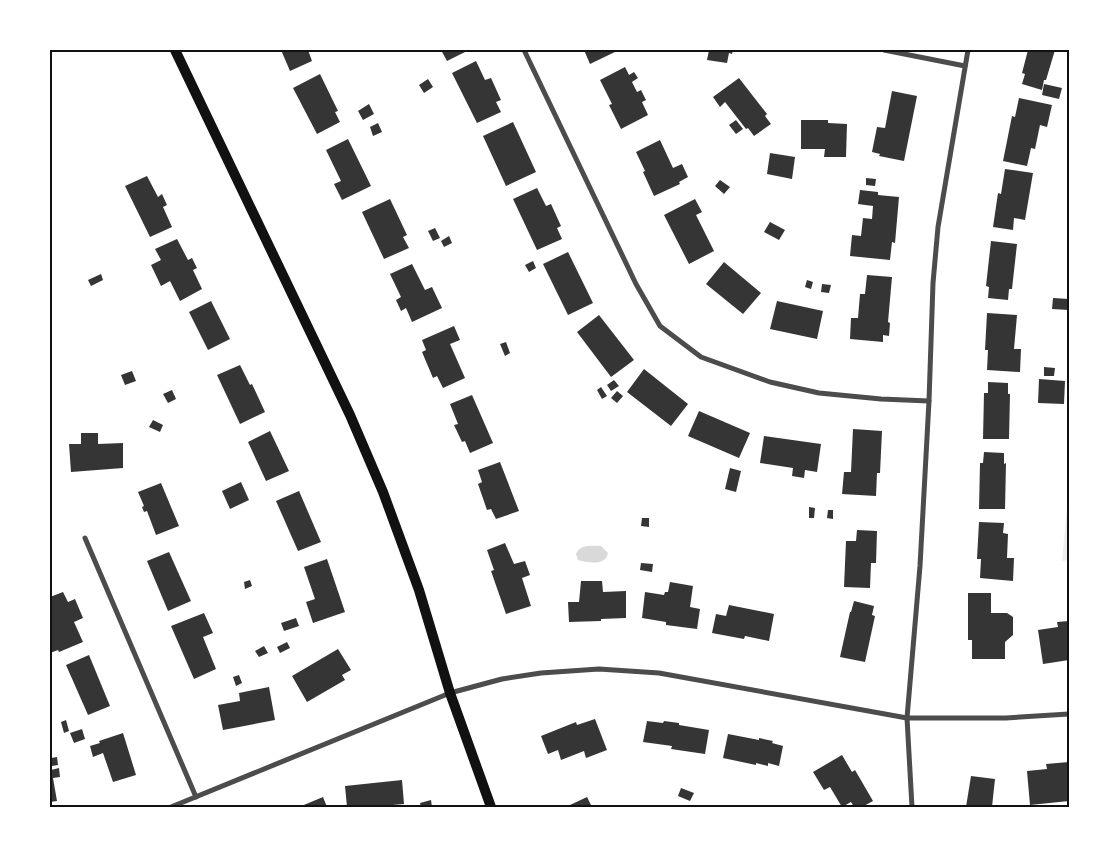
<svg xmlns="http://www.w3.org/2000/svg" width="1119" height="857" font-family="Mulish,sans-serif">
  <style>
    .green { fill: #eee }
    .water { fill: #d9d9d9 }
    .building { fill: #353535 }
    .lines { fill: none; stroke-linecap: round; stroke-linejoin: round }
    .minor { stroke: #4c4c4c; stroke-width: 5 }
    .secondary { stroke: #111; stroke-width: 10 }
    .neatline { fill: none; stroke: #111; stroke-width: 2 }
  </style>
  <rect width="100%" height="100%" fill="#fff"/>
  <!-- green -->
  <path class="green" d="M1069 486V560L1062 561Z"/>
  <!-- water -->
  <path class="water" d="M601 546 608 553C606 566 588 563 578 560L576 554C580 544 592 546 601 546Z"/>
  <!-- building -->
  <g class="building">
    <path d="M281 50H308L312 61 290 71Z"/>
    <path d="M441 50H469L447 61Z"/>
    <path d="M584 50H619L590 64Z"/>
    <path d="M709 50H733L732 54 729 53 727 63 707 60Z"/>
    <path d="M1028 50H1055L1046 80H1044L1042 90 1022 84 1025 74 1022 73Z"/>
    <path d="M476 61 485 80 491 78 501 100 496 102 501 112 477 123 452 73Z"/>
    <path d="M625 67 629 75 634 72 638 78 632 82 637 92 641 90 646 100 642 102 648 115 621 129 609 105 612 104 600 80Z"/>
    <path d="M320 74 338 111 335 112 340 122 317 134 293 88Z"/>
    <path d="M739 78 767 114 765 116 771 124 754 136 748 128 746 129 725 102 720 107 713 97Z"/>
    <path d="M428 79 433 87 424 93 419 85Z"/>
    <path d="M1044 84 1062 88 1059 99 1042 95Z"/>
    <path d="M892 91 917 96 904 161 879 156 880 154 872 152 877 127 885 128Z"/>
    <path d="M1019 98 1052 105 1047 127 1040 125 1035 149 1031 148 1027 166 1003 161 1012 116 1015 117Z"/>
    <path d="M369 104 374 114 363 120 358 111Z"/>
    <path d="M736 120 743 129 736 134 729 125Z"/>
    <path d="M801 120H828V123L847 124 846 157H824L825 149H801Z"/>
    <path d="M513 122 536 172 506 186 483 136Z"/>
    <path d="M378 123 382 132 373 136 370 127Z"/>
    <path d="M348 139 371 186 342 200 334 184 341 181 326 150Z"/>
    <path d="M660 140 673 168 682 164 688 177 679 182 680 184 654 196 643 172 645 171 636 152Z"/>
    <path d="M770 153 795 157 792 179 767 174Z"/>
    <path d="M1005 169 1033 173 1025 220 1014 218 1013 230 993 227 998 193 1001 194Z"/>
    <path d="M147 176 158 197 162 194 167 205 163 207 172 227 150 237 125 186Z"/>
    <path d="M866 178 876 179 875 186 866 185Z"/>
    <path d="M720 180 730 187 724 194 715 186Z"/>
    <path d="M537 188 546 206 551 204 561 226 557 228 562 239 537 250 513 199Z"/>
    <path d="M860 190 878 192V195L899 197 895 243 892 242 890 260 850 256 852 235 861 236 863 218 872 219 873 206 858 204Z"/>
    <path d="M390 199 407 235 403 237 409 248 384 259 362 212Z"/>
    <path d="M695 199 702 212 696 215 714 251 689 264 664 215Z"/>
    <path d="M770 222 785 230 779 240 764 232Z"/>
    <path d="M435 228 440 238 433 241 428 231Z"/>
    <path d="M449 236 452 243 444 247 441 241Z"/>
    <path d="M177 239 188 260 192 258 197 268 193 270 202 289 180 301 170 281 161 286 151 265 161 260 155 249Z"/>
    <path d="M991 241 1017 244 1012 289H1009L1008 300 988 298 989 287 986 286Z"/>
    <path d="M568 252 593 303 568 315 543 264Z"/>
    <path d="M533 261 536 268 529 272 525 265Z"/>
    <path d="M724 262 761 293 743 314 706 284Z"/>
    <path d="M412 264 425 290 432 287 442 308 412 322 406 308 401 311 396 300 401 297 390 274Z"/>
    <path d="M101 274 103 280 91 286 88 280Z"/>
    <path d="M867 275 892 277 888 322 890 323 889 336 883 335V342L850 339 851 318H858L860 294H865Z"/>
    <path d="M807 280 813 282 811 289 805 287Z"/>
    <path d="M822 284 831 285 829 293 821 292Z"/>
    <path d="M1053 298 1069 299V310L1052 309Z"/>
    <path d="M211 301 230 339 208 350 189 312Z"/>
    <path d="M777 301 823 311 817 339 770 329Z"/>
    <path d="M987 313 1017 315 1014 349H1021L1020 372 987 370 988 350H985Z"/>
    <path d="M599 315 634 360 611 377 577 332Z"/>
    <path d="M454 326 460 340 450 344 465 378 443 388 437 376 433 378 422 352 426 350 422 340Z"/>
    <path d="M506 342 510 353 505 356 500 344Z"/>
    <path d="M240 365 250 385 252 384 265 412 240 424 217 375Z"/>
    <path d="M1044 367 1055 368 1054 376H1044Z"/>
    <path d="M644 369 688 404 671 426 627 392Z"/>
    <path d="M132 371 136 381 125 385 121 375Z"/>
    <path d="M1039 379 1065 381 1064 404 1038 403Z"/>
    <path d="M614 380 619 386 611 391 607 385Z"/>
    <path d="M988 382 1008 383V394H1010L1009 439H983L984 393H988Z"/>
    <path d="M601 387 607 396 602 399 597 390Z"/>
    <path d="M172 390 176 399 168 403 163 394Z"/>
    <path d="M617 391 623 396 617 403 611 398Z"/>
    <path d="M472 395 493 443 470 453 465 441 462 442 454 425 458 424 450 404Z"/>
    <path d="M699 411 750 433 739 458 688 436Z"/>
    <path d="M153 420 163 425 160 432 149 427Z"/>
    <path d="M853 429 882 431 880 473H877L876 496 842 494 844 472H851Z"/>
    <path d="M270 431 289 471 266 481 248 442Z"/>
    <path d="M81 433H98V444L123 443V468L71 472 69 444H81Z"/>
    <path d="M764 436 821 444 817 472 805 470 804 478 792 476 793 468 760 463Z"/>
    <path d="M984 452 1004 453V464L1006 463 1005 509H979L980 463H983Z"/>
    <path d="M500 462 519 511 496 519 491 509 487 510 478 484 482 482 478 470Z"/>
    <path d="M730 468 741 471 736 492 725 489Z"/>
    <path d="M241 482 249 500 230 509 222 491Z"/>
    <path d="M161 483 179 526 156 535 147 511 144 512 142 507 144 506 138 492Z"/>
    <path d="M299 491 321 542 298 551 276 501Z"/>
    <path d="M809 507 815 508 814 518H809Z"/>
    <path d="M828 510H833V519L827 518Z"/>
    <path d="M642 518H649V527L641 526Z"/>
    <path d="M979 522 1004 523 1003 533 1008 534 1007 558H1014L1013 581 980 578 981 559H977Z"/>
    <path d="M857 530 877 531 876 563H871L870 588 844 587 846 541H856Z"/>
    <path d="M505 543 514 564 525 561 530 575 522 578 531 606 506 614 491 571 494 570 487 550Z"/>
    <path d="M169 552 191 601 168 611 147 561Z"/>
    <path d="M327 559 345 612 313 623 306 602 315 599 304 567Z"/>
    <path d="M641 563 653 564 652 572 640 570Z"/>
    <path d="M250 580 252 586 245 589 244 582Z"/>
    <path d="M581 581H602L603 592 626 591V618L601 619V621L569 622 568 602H579Z"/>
    <path d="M670 582 693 586 690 607 700 609 697 629 666 625V622L642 618 645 592 664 595 665 592H668Z"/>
    <path d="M63 592 68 602 75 599 83 618 74 622 83 642 59 652 58 650 50 653V597Z"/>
    <path d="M968 593H991V613H1007L1013 617V635L1005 642V659H972V640H968Z"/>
    <path d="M854 601 874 606 872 615 875 616 865 662 840 657 850 612H851Z"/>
    <path d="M729 605 774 614 769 641 745 636 744 639 712 633 716 614 726 616Z"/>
    <path d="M204 613 213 633 203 637 216 669 194 679 171 626Z"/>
    <path d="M296 618 299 626 284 631 281 623Z"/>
    <path d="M1069 621V660L1043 664 1038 630 1058 627 1057 622Z"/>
    <path d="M287 642 290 648 280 653 277 647Z"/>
    <path d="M264 646 268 653 259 657 255 651Z"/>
    <path d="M338 649 351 670 342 675 345 680 307 702 292 676Z"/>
    <path d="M89 655 110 706 88 715 66 665Z"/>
    <path d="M239 675 242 683 236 686 233 677Z"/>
    <path d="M269 687 275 720 223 730 218 705 240 701 239 693Z"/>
    <path d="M595 719 607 750 586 758 584 751 561 760 558 750 548 754 541 736 576 722 577 725Z"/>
    <path d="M66 720 69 731 64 733 61 722Z"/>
    <path d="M647 721 663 723 664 721 679 723V725L709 730 705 754 671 749 672 746 643 742Z"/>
    <path d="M82 729 85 739 74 743 70 733Z"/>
    <path d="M123 733 136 775 113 782 103 753 93 757 90 746 100 743 99 741Z"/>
    <path d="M728 734 759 740V738L773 741 772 743 783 746 779 766 768 763V766L756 763V765L723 758Z"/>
    <path d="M842 755 852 772 855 770 873 801 862 807H854L851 802 842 807 830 787 824 790 813 772Z"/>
    <path d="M57 757 58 765 52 766 51 758Z"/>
    <path d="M1069 762V801L1030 805 1027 771 1047 769 1046 764Z"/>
    <path d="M59 768 60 777 53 778 57 801 50 802V777H52L51 770Z"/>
    <path d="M971 776 995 779 992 807H966Z"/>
    <path d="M402 780 404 804 370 807H347L345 786Z"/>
    <path d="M681 788 694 793 690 801 678 796Z"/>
    <path d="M323 797 327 807H299Z"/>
    <path d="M587 797 592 807H571L570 805Z"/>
    <path d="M431 800 432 807H421L420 803Z"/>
  </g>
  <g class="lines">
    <!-- minor -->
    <g class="minor">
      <path d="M524 50 636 284 660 326 701 357 770 382 819 393 881 399 929 401"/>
      <path d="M884 50 965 66"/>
      <path d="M85 538 196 797"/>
      <path d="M171 807 450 693 502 679 541 673 599 669 659 673 907 718H1006L1069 714"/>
      <path d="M912 807 907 718 920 566 929 401 933 283 938 227 968 50"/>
    </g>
    <!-- secondary -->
    <path class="secondary" d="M175 50 350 415 383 492 419 590 450 693 491 807"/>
  </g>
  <!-- border -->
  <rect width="1119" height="857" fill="none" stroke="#ffffff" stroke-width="102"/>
  <rect x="51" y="51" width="1017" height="755" class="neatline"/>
</svg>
